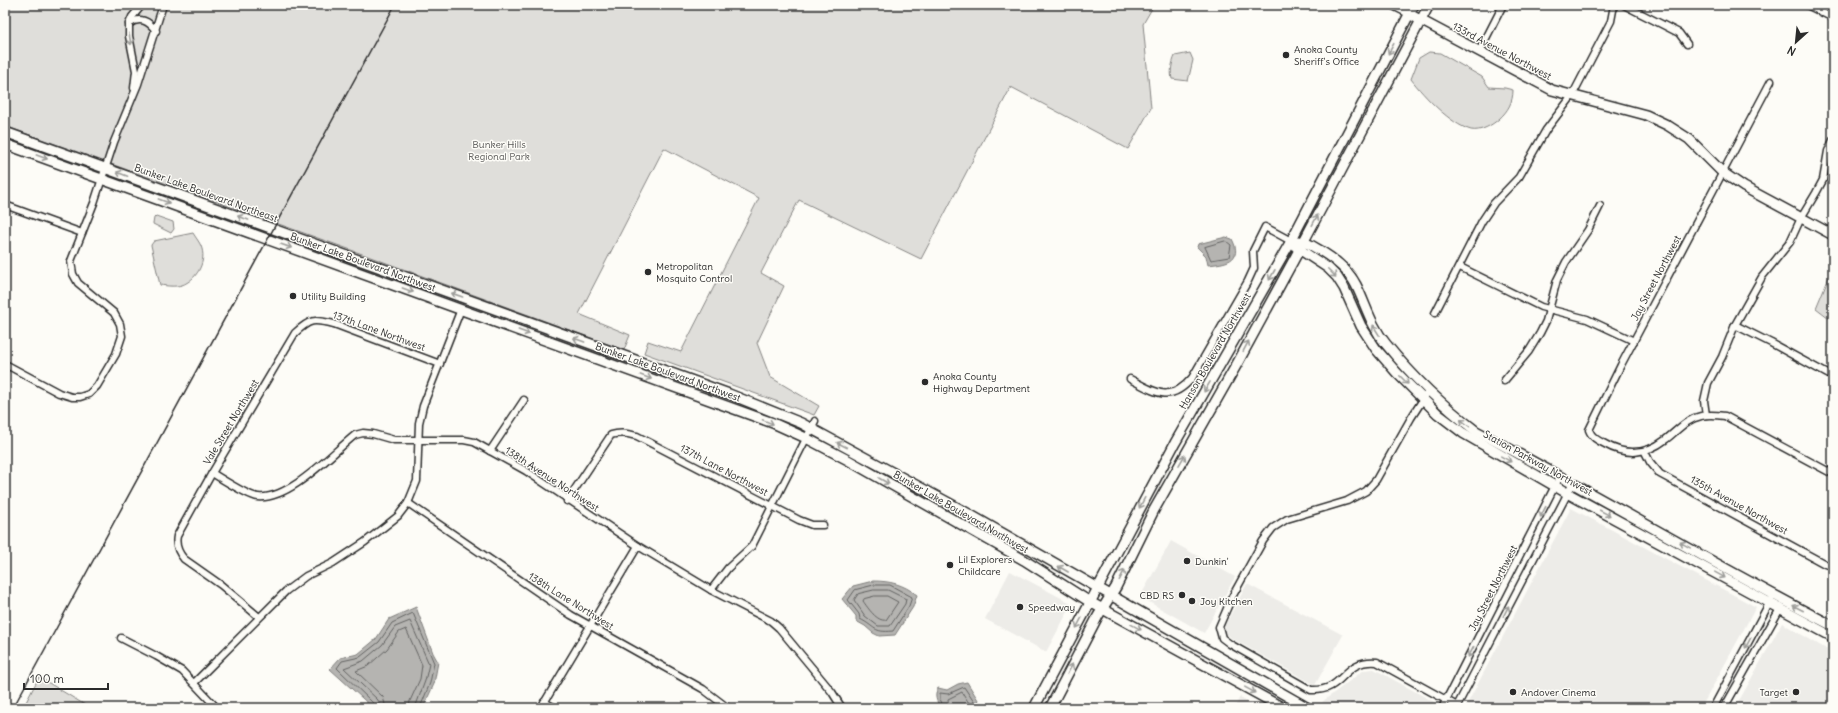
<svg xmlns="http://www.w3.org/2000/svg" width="1838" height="713" font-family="Delius,sans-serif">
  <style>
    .built { fill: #edece8 }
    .green { fill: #dfdeda; stroke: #858482 }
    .water { fill: #b5b4b1; stroke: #7e7d7b }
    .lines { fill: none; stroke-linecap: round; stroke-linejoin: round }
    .shore { stroke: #626261; stroke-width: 1 }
    .street-casing { stroke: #2b2b2b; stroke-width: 9 }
    .secondary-casing { stroke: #2b2b2b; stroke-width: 12 }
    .street { stroke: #fdfcf7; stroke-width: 6 }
    .secondary { stroke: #fdfcf7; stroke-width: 9 }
    .rail { stroke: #2b2b2b; stroke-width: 1.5 }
    .oneway { stroke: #9e9e9b }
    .poi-dot { fill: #2b2b2b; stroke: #fdfcf7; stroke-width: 1.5 }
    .labels { text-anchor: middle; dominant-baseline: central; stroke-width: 3; stroke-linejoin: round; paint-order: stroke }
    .poi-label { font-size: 10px; fill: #2b2b2b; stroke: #fdfcf7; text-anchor: start }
    .street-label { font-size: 10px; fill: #2b2b2b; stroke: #fdfcf7 }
    .park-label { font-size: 10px; fill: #585857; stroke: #fdfcf7 }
  </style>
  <rect width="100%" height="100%" fill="#fdfcf7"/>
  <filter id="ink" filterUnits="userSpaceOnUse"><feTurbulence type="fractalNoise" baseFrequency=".025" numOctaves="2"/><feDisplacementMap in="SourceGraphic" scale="8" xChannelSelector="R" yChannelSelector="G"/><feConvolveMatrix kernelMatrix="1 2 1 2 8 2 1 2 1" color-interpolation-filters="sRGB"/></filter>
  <g filter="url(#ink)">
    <!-- built -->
    <g class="built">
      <path d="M1571 508 1756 607 1701 708H1465Z"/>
      <path d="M1171 541 1235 577 1204 633 1140 597Z"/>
      <path d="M1010 571 1069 602 1071 606 1046 652 985 619Z"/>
      <path d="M1247 584 1343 635 1315 685 1231 638 1225 632V625Z"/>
      <path d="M1782 623 1833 653V708H1735Z"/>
      <path d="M1374 669 1434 702 1431 708H1334L1322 702 1364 670Z"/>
      <path d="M1240 697 1260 708H1234Z"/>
    </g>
    <!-- green -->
    <g class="green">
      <path d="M5 5H1154L1143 24 1151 108 1128 149 1011 87 921 259 799 200 761 273 784 286 757 343 770 377 819 406 814 415 644 353 648 341 681 352 759 198 664 148 579 314 630 335 624 350 354 251 5 126Z"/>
      <path d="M1429 52 1440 53 1482 77 1489 87 1505 88 1513 90C1513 102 1508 111 1499 119 1492 125 1481 132 1471 130 1450 124 1424 96 1411 79L1419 58Z"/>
      <path d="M1190 53 1193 60 1188 81 1172 79C1170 71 1172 63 1175 56Z"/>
      <path d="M156 216 173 222 174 229 171 233 153 224 154 218Z"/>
      <path d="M193 233C196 238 201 244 202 249 206 263 196 280 182 285 175 287 167 286 160 285L151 245 154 241Z"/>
      <path d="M1833 267V321L1816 308Z"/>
      <path d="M39 677 90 708H23Z"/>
    </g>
    <!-- water -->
    <g class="water">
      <path d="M1226 237 1232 239C1244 262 1224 263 1208 265L1206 256 1197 247 1198 244Z"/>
      <path d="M873 581C890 581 903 584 917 595L913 607 895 635 879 636 873 633 865 626 856 621V616L842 599 853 586Z"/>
      <path d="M416 607 433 653 438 662 434 684 423 708H373L330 669 340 658 358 654 376 639 389 619Z"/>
      <path d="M967 682 983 708H941C936 701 934 696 938 688L947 690 958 684Z"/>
    </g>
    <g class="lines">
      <!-- shore -->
      <g class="shore">
        <path d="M1226 241 1231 245 1229 257 1211 260 1205 247Z"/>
        <path d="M874 585H890L912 597 909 606 893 631C873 633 876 627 860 619L859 614 848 600 855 590Z"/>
        <path d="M874 590H888L906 599 905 604 890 626H878L865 616 854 600 858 594Z"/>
        <path d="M875 596H887L898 602 886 620C877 622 868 608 863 601L864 599Z"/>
        <path d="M375 708 374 704 337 668 342 661 360 657 379 642 392 623 413 613 434 663 430 683 420 708"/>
        <path d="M380 708 378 700 344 668 363 661 382 645 395 627 410 621 429 664 425 681 415 708"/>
        <path d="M386 708 383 697 356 671 368 666 387 649 399 632 406 629 422 665 420 679 410 701 409 708"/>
        <path d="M944 708 940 699V693L948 694 964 687 978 708"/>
        <path d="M949 708 948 699 962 692 972 708"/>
      </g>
      <!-- street casing -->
      <g class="street-casing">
        <g id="street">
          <path d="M1391 5 1409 14"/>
          <path d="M1624 5 1679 33 1687 44"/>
          <path d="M1807 5 1833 18"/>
          <path d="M129 24C140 16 149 21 156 31"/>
          <path d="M1479 52 1503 5"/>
          <path d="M1771 81 1621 365 1589 430C1592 438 1599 441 1605 444 1626 456 1647 454 1665 440 1677 431 1686 419 1701 416 1709 414 1717 415 1725 416L1833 474"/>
          <path d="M134 88 136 71 129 36V24L132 17 142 5"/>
          <path d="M5 205 82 233"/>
          <path d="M1460 267 1541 307 1587 319 1634 341"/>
          <path d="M1435 313 1482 221 1494 203 1519 177 1546 130 1572 96 1611 21 1614 5"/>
          <path d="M1735 325 1771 343 1833 377"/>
          <path d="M5 364 59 393 72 397H80L89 394 97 386 116 354 122 336 120 324 114 313 78 283 73 274 71 261 94 203 114 142 138 84 163 5"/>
          <path d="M1130 379C1155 392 1170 404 1192 378L1248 281 1254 268 1253 251 1265 227 1291 241"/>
          <path d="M1504 381 1529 351 1540 333 1546 321 1557 280 1566 262 1588 230 1600 206"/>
          <path d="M1429 390 1411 418 1376 480 1366 491 1347 501 1287 519 1273 528 1263 541 1232 597 1219 627 1222 638 1230 644 1311 690C1346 692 1341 659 1377 662L1457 706"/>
          <path d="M1706 415 1704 401 1708 383 1722 357 1735 325 1762 277 1790 242 1801 218 1816 193 1823 180 1828 151 1833 140"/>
          <path d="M490 451 524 400"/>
          <path d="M1645 452 1650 462 1660 474 1825 564 1833 566"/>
          <path d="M212 473C222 479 248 496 258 497 290 500 331 454 355 435L363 433 373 434 394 440H464L474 442 526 471 638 546 711 590 771 621 779 628 832 692 842 708"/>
          <path d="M567 501 611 435C621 432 628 434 637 436L799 520 812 525H823"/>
          <path d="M408 503 571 615 703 689 728 708"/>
          <path d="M711 590 728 568 752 546 815 421"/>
          <path d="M259 617 221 585 184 559C178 552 175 545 177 536L212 473 295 333C310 319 313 319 334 324L440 364"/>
          <path d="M121 638 156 656 182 671 217 708"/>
          <path d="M194 683 286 591 306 576 333 563 365 542 398 516 408 503 417 481 419 423 423 406 461 309"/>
          <path d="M544 702 555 708"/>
          <path d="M541 708 638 546"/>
          <path d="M1442 708 1560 476"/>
          <path d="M1456 708 1573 483"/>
          <path d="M1713 708 1771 600"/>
          <path d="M1724 708 1781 607"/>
        </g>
      </g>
      <!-- secondary casing -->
      <g class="secondary-casing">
        <g id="secondary">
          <path d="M1409 14 1552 90 1646 115 1667 125 1689 139 1722 172 1744 187 1833 235"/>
          <path d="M5 132 591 344 729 394 801 423 960 509 1308 708"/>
          <path d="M5 144 773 423 806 438 848 460 1024 560 1090 602 1283 708"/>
          <path d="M1299 241C1307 242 1314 247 1321 251 1334 259 1349 271 1356 285 1366 305 1371 326 1386 344 1412 376 1443 406 1476 431 1596 494 1712 564 1833 626"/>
          <path d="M1296 247 1328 268 1337 277 1344 288 1361 326 1376 349 1397 373 1438 414 1463 433 1567 493 1833 637"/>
          <path d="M1034 708 1175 443 1291 241 1414 5"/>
          <path d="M1050 708 1098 616 1116 587 1154 510 1237 364 1304 241 1429 5"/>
        </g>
      </g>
      <!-- street -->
      <use href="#street" class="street"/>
      <!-- secondary -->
      <use href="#secondary" class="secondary"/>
      <!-- rail -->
      <path class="rail" d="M13 708 395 5"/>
    </g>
    <!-- one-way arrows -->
    <defs><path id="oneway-shaft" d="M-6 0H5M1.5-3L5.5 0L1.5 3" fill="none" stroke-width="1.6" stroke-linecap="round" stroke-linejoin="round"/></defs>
    <g class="oneway">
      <use href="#oneway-shaft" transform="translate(130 39) rotate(80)"/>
      <use href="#oneway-shaft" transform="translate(1391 49) rotate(118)"/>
      <use href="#oneway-shaft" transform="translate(42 157) rotate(20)"/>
      <use href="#oneway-shaft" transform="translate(122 174) rotate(-159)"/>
      <use href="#oneway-shaft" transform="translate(164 201) rotate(20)"/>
      <use href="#oneway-shaft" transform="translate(243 218) rotate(-160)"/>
      <use href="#oneway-shaft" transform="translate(1315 220) rotate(-62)"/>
      <use href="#oneway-shaft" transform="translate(286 246) rotate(19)"/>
      <use href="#oneway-shaft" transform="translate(1332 273) rotate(45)"/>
      <use href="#oneway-shaft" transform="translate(1272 275) rotate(119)"/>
      <use href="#oneway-shaft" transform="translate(408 290) rotate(20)"/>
      <use href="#oneway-shaft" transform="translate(457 295) rotate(-161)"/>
      <use href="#oneway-shaft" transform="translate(1376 330) rotate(-122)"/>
      <use href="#oneway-shaft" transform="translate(524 332) rotate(20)"/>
      <use href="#oneway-shaft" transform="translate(579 340) rotate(-160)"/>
      <use href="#oneway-shaft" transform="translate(1246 346) rotate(-62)"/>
      <use href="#oneway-shaft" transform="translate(646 377) rotate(20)"/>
      <use href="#oneway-shaft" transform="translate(1404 380) rotate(45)"/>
      <use href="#oneway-shaft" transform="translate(1207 387) rotate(121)"/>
      <use href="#oneway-shaft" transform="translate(768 422) rotate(22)"/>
      <use href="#oneway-shaft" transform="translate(1465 423) rotate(-143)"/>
      <use href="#oneway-shaft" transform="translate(842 445) rotate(-153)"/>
      <use href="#oneway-shaft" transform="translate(1506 459) rotate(29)"/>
      <use href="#oneway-shaft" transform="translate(1182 460) rotate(-60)"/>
      <use href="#oneway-shaft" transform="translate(884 481) rotate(30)"/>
      <use href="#oneway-shaft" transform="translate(1142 503) rotate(118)"/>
      <use href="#oneway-shaft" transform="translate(1543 512) rotate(117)"/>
      <use href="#oneway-shaft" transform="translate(1605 513) rotate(28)"/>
      <use href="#oneway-shaft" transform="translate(1685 545) rotate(-151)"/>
      <use href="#oneway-shaft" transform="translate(1063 569) rotate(-150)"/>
      <use href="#oneway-shaft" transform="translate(1122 575) rotate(-63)"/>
      <use href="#oneway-shaft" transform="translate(1720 575) rotate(29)"/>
      <use href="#oneway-shaft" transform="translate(1798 608) rotate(-153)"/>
      <use href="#oneway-shaft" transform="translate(1506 611) rotate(-63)"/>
      <use href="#oneway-shaft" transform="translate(1079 623) rotate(118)"/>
      <use href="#oneway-shaft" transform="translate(1136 627) rotate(29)"/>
      <use href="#oneway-shaft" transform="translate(1748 643) rotate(118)"/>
      <use href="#oneway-shaft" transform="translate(1471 652) rotate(118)"/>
      <use href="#oneway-shaft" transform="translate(1070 669) rotate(-63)"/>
      <use href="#oneway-shaft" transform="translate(1250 690) rotate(29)"/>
    </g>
  </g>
  <!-- markers -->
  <g class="poi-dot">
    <circle cx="1286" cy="55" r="4"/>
    <circle cx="648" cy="272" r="4"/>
    <circle cx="293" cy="296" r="4"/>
    <circle cx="925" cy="382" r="4"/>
    <circle cx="1187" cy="561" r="4"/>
    <circle cx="950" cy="565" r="4"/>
    <circle cx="1182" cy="595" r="4"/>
    <circle cx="1192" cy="601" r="4"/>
    <circle cx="1020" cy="607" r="4"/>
    <circle cx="1513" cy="692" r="4"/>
    <circle cx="1796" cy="692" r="4"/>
  </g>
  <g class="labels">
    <!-- poi labels -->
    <g class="poi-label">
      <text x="1294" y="49">Anoka County<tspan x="1294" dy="12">Sheriff's Office</tspan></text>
      <text x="656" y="266">Metropolitan<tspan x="656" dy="12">Mosquito Control</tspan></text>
      <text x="301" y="296">Utility Building</text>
      <text x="933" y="376">Anoka County<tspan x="933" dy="12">Highway Department</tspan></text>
      <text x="958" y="559">Lil Explorers<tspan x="958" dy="12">Childcare</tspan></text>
      <text x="1195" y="561">Dunkin'</text>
      <text x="1174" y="595" text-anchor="end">CBD RS</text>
      <text x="1200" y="601">Joy Kitchen</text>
      <text x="1028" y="607">Speedway</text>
      <text x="1521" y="692">Andover Cinema</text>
      <text x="1788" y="692" text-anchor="end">Target</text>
    </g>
    <!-- street labels -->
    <g class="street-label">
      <text transform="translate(1502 51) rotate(28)">133rd Avenue Northwest</text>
      <text transform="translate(206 193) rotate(20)">Bunker Lake Boulevard Northeast</text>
      <text transform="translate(363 262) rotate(20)">Bunker Lake Boulevard Northwest</text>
      <text transform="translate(1656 278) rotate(-62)">Jay Street Northwest</text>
      <text transform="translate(379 331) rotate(20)">137th Lane Northwest</text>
      <text transform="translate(1215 351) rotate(-60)">Hanson Boulevard Northwest</text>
      <text transform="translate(668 372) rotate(20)">Bunker Lake Boulevard Northwest</text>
      <text transform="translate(231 422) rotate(-59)">Vale Street Northwest</text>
      <text transform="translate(1538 463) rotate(29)">Station Parkway Northwest</text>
      <text transform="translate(724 470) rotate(28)">137th Lane Northwest</text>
      <text transform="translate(552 479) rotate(33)">138th Avenue Northwest</text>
      <text transform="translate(1739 505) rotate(29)">135th Avenue Northwest</text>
      <text transform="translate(961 512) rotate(30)">Bunker Lake Boulevard Northwest</text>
      <text transform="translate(1493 588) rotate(-63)">Jay Street Northwest</text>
      <text transform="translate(571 601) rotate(32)">138th Lane Northwest</text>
    </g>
    <!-- park labels -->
    <g class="park-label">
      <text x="499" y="144">Bunker Hills<tspan x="499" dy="12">Regional Park</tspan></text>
    </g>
  </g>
  <!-- margin -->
  <rect width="1838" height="713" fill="none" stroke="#fdfcf7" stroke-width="20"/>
  <rect x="10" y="10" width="1818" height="693" fill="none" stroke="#2b2b2b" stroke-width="1.5" filter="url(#ink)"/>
  <!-- north arrow -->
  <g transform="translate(1796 42) rotate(207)" stroke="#fdfcf7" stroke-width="3" paint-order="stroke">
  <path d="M0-3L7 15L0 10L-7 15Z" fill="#2b2b2b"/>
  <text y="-6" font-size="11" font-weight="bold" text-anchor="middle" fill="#2b2b2b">N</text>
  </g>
  <!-- scale -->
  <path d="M24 683v6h84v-6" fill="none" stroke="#2b2b2b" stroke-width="2"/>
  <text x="30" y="683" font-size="12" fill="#2b2b2b" stroke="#fdfcf7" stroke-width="3" paint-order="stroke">100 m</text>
</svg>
